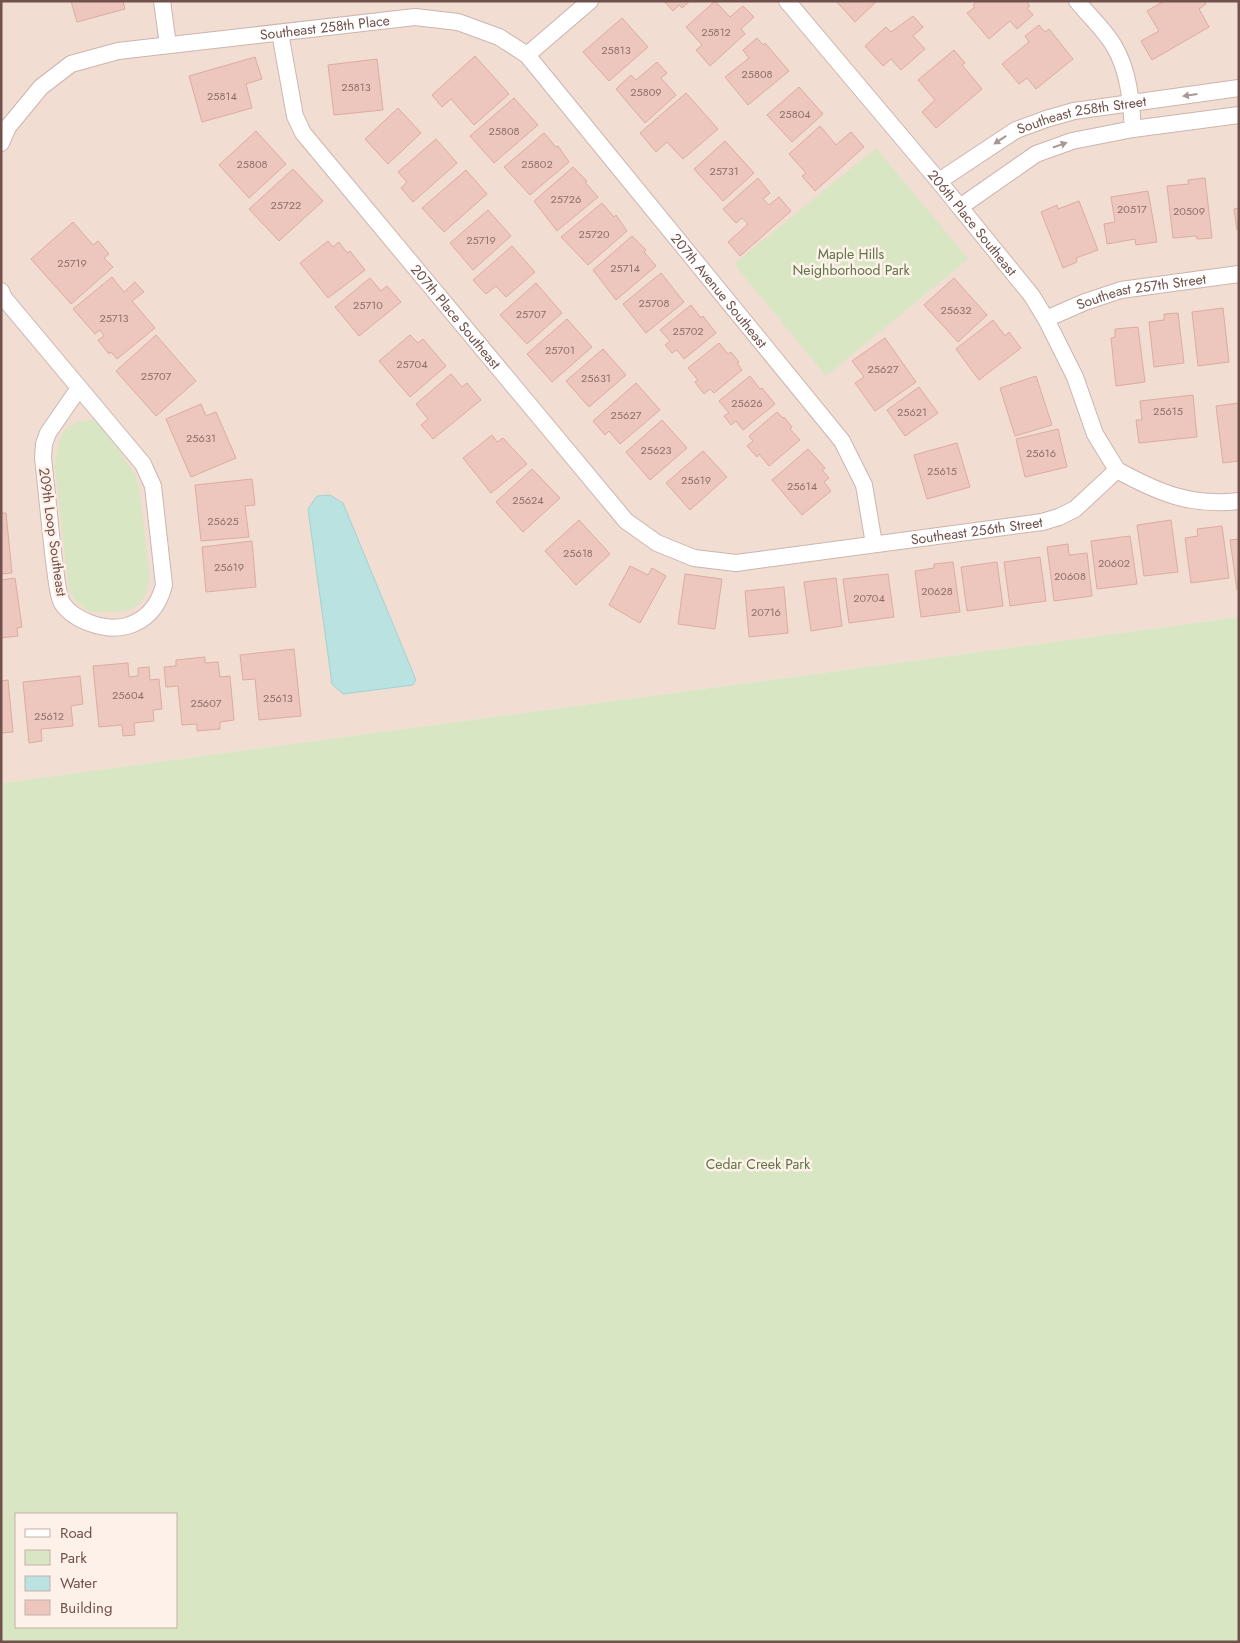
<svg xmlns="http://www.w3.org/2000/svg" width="1240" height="1643" font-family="Jost,sans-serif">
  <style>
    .residential { fill: #f1ddd2 }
    .green { fill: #d8e6c3; fill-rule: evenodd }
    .water { fill: #bae2e0; stroke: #a1d3d0 }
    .building { fill: #edc7bd; stroke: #deab9f }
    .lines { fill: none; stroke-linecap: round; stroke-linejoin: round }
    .minor-casing { stroke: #cdb5ae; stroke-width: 18 }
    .minor { stroke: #fff; stroke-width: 16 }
    .oneway { fill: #a99793 }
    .labels { text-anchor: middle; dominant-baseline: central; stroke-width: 5; stroke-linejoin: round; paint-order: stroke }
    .number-label { font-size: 11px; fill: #8f6e68 }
    .street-label { font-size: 14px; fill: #70514b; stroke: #fdf1e9 }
    .park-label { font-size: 14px; fill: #5d7544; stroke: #fdf1e9 }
  </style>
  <rect width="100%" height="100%" fill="#faede3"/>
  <!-- residential -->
  <path class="residential" d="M1 1H1239V617L1 783Z"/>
  <!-- green -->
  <g class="green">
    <path d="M876 148 968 259 826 376 734 264Z"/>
    <path d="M91 420 103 427 136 476 139 487 150 577 146 595 138 605 123 612H90L77 602 69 591 55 467C59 440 59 422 91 420Z"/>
    <path d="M1239 617V1642H1V783ZM176 1514V1627H16V1514Z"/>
  </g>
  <!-- water -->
  <path class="water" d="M330 495 343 503 416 680 413 685 343 694 332 684 308 509 317 496Z"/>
  <!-- building -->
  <g class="building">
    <path d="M71 1H123L125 9 77 22Z"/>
    <path d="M664 1H690L682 8 679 5 673 11Z"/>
    <path d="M715 1 730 17 743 6 754 17 741 29 745 34 710 66 696 50 702 45 686 27Z"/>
    <path d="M836 1H877L855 22Z"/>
    <path d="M977 1H1026L1030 6 1027 8 1033 15 1017 29 1010 21 989 39 967 13 975 7 973 5Z"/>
    <path d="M1164 1H1204L1206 4 1199 9 1209 27 1152 60 1141 41 1159 31 1147 11Z"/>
    <path d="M913 16 923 27 913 36 925 49 901 70 891 59 883 66 865 46 886 27 891 32Z"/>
    <path d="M622 18 648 47 609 81 583 52Z"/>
    <path d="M1039 25 1045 32 1049 29 1073 59 1036 89 1027 78 1019 84 1002 64 1029 42 1025 36Z"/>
    <path d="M757 38 763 45 765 43 789 71 748 105 725 77 749 58 743 50Z"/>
    <path d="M954 50 965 63 962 65 982 89 936 128 922 112 935 100 918 80Z"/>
    <path d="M475 56 509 94 474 125 451 99 442 107 432 95Z"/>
    <path d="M255 57 262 79 246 84 252 108 202 122 189 76Z"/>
    <path d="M377 59 383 110 334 115 328 65Z"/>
    <path d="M657 62 667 73 661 78 676 95 645 123 616 89 631 75 636 80Z"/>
    <path d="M799 87 823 114 792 142 767 115Z"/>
    <path d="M686 93 718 129 683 159 667 142 656 152 640 133Z"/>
    <path d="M514 98 538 125 494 163 470 136Z"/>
    <path d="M398 108 421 133 388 164 365 139Z"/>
    <path d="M820 126 836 145 851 132 864 147 815 191 802 176 806 173 789 154Z"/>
    <path d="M256 131 286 164 249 198 219 165Z"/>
    <path d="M544 133 556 147 558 146 569 162 530 195 504 167Z"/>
    <path d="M436 139 457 163 413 202 401 188 407 182 398 172Z"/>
    <path d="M725 141 754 173 723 201 694 169Z"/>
    <path d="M573 167 587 181 585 182 598 197 557 231 534 201Z"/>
    <path d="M293 169 323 201 279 241 249 209Z"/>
    <path d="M466 170 487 194 444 232 422 208Z"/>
    <path d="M758 178 770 193 763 199 769 205 779 197 791 211 740 256 728 242 748 224 742 218 736 223 723 209Z"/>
    <path d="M1205 178 1212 238 1197 239 1196 236 1173 238 1167 186 1189 184 1188 180Z"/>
    <path d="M1148 191 1157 242 1136 245 1135 239 1107 244 1104 224 1115 222 1111 197Z"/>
    <path d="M1079 201 1098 250 1076 258 1077 262 1063 268 1041 212 1057 205 1058 209Z"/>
    <path d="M602 203 614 217 616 215 627 231 588 265 561 237Z"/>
    <path d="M1239 208V230H1237L1234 209Z"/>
    <path d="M488 210 511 236 473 270 450 243Z"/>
    <path d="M73 222 93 245 98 241 109 254 104 258 113 267 71 304 31 259Z"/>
    <path d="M632 236 646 250 644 252 656 266 616 300 593 270Z"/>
    <path d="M328 241 333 247 339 242 347 253 350 251 365 270 328 298 300 263Z"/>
    <path d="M512 246 535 272 506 297 496 286 486 294 473 280Z"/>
    <path d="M661 273 684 302 646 333 623 304Z"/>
    <path d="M112 277 124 292 135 282 144 292 132 301 155 328 117 359 111 352 109 354 98 340 104 336 100 330 95 334 73 309Z"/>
    <path d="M370 278 381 291 387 286 401 302 359 336 335 307Z"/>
    <path d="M954 278 987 315 958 342 924 305Z"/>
    <path d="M536 283 562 313 527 344 500 315Z"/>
    <path d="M691 305 701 318 703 316 716 333 684 359 677 350 672 353 665 345 670 341 660 330Z"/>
    <path d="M1223 308 1229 362 1198 366 1192 312Z"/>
    <path d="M1178 313 1184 363 1154 367 1149 322 1164 320V314Z"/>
    <path d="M567 319 592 347 552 382 527 354Z"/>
    <path d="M993 320 1005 336 1009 332 1021 348 979 380 956 349Z"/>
    <path d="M1138 327 1145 382 1116 386 1111 338 1115 337V329Z"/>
    <path d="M156 335 196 381 156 416 116 371Z"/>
    <path d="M410 335 418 343 423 339 446 366 410 397 379 361Z"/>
    <path d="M885 338 916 382 875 411 855 383 864 377 852 361Z"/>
    <path d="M719 343 728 354 731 352 739 362 737 363 742 370 714 393 710 389 704 394 695 382 698 380 688 368Z"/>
    <path d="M603 349 626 375 589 407 566 381Z"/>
    <path d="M451 374 462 387 467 383 481 400 433 439 421 425 428 419 416 404Z"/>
    <path d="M750 376 760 389 762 388 775 404 743 430 736 421 731 425 724 416 729 413 719 401Z"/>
    <path d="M1036 376 1052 425 1015 436 1000 388Z"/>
    <path d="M636 383 660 410 620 444 609 431 605 435 593 421Z"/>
    <path d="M919 387 938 413 905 436 887 410Z"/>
    <path d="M1193 395 1197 437 1139 443 1136 420H1142L1140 401Z"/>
    <path d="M1239 403V461L1223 463 1216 406Z"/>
    <path d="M201 404 206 416 216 412 236 458 191 477 166 419Z"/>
    <path d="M777 412 783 418 784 417 792 427 790 429 800 440 769 466 759 454 757 457 747 446 753 441 749 436Z"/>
    <path d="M662 420 687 448 650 480 626 452Z"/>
    <path d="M1058 429 1067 467 1025 477 1016 439Z"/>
    <path d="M492 435 497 442 503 438 527 464 491 493 463 458Z"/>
    <path d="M957 443 970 487 927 499 914 455Z"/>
    <path d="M808 449 825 468 822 470 829 478 824 482 831 491 802 515 772 480Z"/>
    <path d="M703 451 727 477 690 510 666 483Z"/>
    <path d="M532 469 560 498 523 532 496 502Z"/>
    <path d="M252 479 255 505 245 506 249 537 201 541 195 485Z"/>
    <path d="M1 513H6L12 573 1 574Z"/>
    <path d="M579 520 610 554 576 585 545 551Z"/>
    <path d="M1171 520 1178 572 1144 576 1137 525Z"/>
    <path d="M1222 526 1229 578 1191 583 1185 538 1198 536 1197 529Z"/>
    <path d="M1130 536 1137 584 1097 589 1091 541Z"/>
    <path d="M1239 539V589L1237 590 1230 540Z"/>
    <path d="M252 541 256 587 206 592 202 547Z"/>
    <path d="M1068 544 1069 555 1087 553 1092 596 1054 601 1047 547Z"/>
    <path d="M1040 557 1046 601 1010 606 1004 562Z"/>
    <path d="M953 562 960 612 921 617 915 571 934 568V564Z"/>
    <path d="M997 562 1003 606 967 611 961 567Z"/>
    <path d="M630 566 648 575 652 568 666 576 640 623 609 605Z"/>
    <path d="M685 574 722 579 715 629 678 624Z"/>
    <path d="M888 574 894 617 849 623 843 579Z"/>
    <path d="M15 578 22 627 17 628 18 636 1 638V580Z"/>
    <path d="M836 578 842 626 811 631 804 582Z"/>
    <path d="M784 587 788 633 749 637 745 591Z"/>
    <path d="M294 649 301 716 259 720 255 679 243 680 240 655Z"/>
    <path d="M205 657V663L218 662 220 677 230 676 234 720 220 722V729L197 731V724L182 725 178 686 166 687 164 667 176 666V660Z"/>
    <path d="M128 663 129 677 138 676V668L149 667 150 680 159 679 162 709 153 710 154 721 134 723 135 735 123 736 122 725 99 727 93 666Z"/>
    <path d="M80 676 83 704 71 706 73 726 41 729 42 741 29 743 23 682Z"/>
    <path d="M8 680 13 732 1 733V681Z"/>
  </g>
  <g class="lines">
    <!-- minor casing -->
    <g class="minor-casing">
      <g id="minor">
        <path d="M162 1 168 45"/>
        <path id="s1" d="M787 1 937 179 1032 296 1046 319 1075 377 1095 434 1117 470"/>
        <path d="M1077 1C1089 16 1105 30 1114 46 1129 71 1131 101 1133 129"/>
        <path id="s2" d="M280 33 295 116 303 133 626 521 657 543 694 558 736 563 1042 522 1059 517 1075 509 1117 470"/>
        <path d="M527 55 590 1"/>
        <path id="s3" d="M1 143 8 127 41 87 71 64 118 51 415 17 458 22 499 37 527 55 842 441 864 485 874 544"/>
        <path id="s4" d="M939 181 1016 130 1046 119 1074 111 1239 88"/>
        <path d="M960 207 1036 154 1072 141 1133 129 1239 115"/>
        <path d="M1 291 4 298 143 464 153 486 164 585C159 605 147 620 127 626 106 632 74 621 62 603 57 594 56 572 54 561 50 527 47 493 43 458L44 444 48 433 79 388"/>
        <path id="s5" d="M1046 319 1085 302 1121 290 1239 274"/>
        <path d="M1117 470C1157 492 1191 507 1239 501"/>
      </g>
    </g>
    <!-- minor -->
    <use href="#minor" class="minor"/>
  </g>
  <!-- one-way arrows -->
  <defs><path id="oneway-solid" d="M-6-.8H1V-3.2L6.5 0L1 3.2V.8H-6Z" transform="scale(1.25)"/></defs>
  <g class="oneway">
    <use href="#oneway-solid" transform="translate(1190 95) rotate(172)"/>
    <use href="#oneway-solid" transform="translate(1000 140) rotate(146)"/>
    <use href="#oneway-solid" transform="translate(1060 145) rotate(-19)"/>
  </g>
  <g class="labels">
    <!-- number labels -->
    <g class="number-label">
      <text x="716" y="32">25812</text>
      <text x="616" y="50">25813</text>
      <text x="757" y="74">25808</text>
      <text x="356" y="87">25813</text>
      <text x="646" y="92">25809</text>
      <text x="222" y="96">25814</text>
      <text x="795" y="114">25804</text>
      <text x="504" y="131">25808</text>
      <text x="252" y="164">25808</text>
      <text x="537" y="164">25802</text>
      <text x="724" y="171">25731</text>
      <text x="566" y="199">25726</text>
      <text x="286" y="205">25722</text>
      <text x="1132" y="209">20517</text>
      <text x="1189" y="211">20509</text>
      <text x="594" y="234">25720</text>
      <text x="481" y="240">25719</text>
      <text x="72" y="263">25719</text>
      <text x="625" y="268">25714</text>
      <text x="654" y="303">25708</text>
      <text x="368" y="305">25710</text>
      <text x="956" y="310">25632</text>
      <text x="531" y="314">25707</text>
      <text x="114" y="318">25713</text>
      <text x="688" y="331">25702</text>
      <text x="560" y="350">25701</text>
      <text x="412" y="364">25704</text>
      <text x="883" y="369">25627</text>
      <text x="156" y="376">25707</text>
      <text x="596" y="378">25631</text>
      <text x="747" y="403">25626</text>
      <text x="1168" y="411">25615</text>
      <text x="912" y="412">25621</text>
      <text x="626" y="415">25627</text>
      <text x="201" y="438">25631</text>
      <text x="656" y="450">25623</text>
      <text x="1041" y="453">25616</text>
      <text x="942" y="471">25615</text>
      <text x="696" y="480">25619</text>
      <text x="802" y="486">25614</text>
      <text x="528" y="500">25624</text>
      <text x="223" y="521">25625</text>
      <text x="578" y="553">25618</text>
      <text x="1114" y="563">20602</text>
      <text x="229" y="567">25619</text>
      <text x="1070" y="576">20608</text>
      <text x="937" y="591">20628</text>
      <text x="869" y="598">20704</text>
      <text x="766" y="612">20716</text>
      <text x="128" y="695">25604</text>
      <text x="278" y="698">25613</text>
      <text x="206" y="703">25607</text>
      <text x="49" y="716">25612</text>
    </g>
    <!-- street labels -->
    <g class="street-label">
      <text stroke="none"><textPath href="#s3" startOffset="364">Southeast 258th Place</textPath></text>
      <text stroke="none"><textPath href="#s4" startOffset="160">Southeast 258th Street</textPath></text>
      <text stroke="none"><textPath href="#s1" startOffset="289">206th Place Southeast</textPath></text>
      <text stroke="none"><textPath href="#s3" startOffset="879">207th Avenue Southeast</textPath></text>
      <text stroke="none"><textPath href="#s5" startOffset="100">Southeast 257th Street</textPath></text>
      <text stroke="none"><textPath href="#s2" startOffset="342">207th Place Southeast</textPath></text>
      <text stroke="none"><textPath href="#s2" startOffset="971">Southeast 256th Street</textPath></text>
      <text transform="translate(53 532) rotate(82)">209th Loop Southeast</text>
    </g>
    <!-- park labels -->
    <g class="park-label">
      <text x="851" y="254">Maple Hills<tspan x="851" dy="16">Neighborhood Park</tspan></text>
      <text x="758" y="1164">Cedar Creek Park</text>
    </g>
  </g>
  <!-- border -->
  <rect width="1240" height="1643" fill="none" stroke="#70514b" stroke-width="5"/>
  <!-- legend -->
  <rect x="15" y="1513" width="162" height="115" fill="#fdf1e9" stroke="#c5b1aa"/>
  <rect x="25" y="1529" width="25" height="8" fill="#ffffff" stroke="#c5b1aa"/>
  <text x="60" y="1538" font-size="15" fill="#70514b">Road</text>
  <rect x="25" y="1550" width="25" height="15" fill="#d8e6c3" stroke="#c5b1aa"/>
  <text x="60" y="1563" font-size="15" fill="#70514b">Park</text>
  <rect x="25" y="1576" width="25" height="15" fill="#bae2e0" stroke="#c5b1aa"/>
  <text x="60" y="1588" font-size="15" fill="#70514b">Water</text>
  <rect x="25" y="1600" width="25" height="15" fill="#edc7bd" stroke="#c5b1aa"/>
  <text x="60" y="1613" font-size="15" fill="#70514b">Building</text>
</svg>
